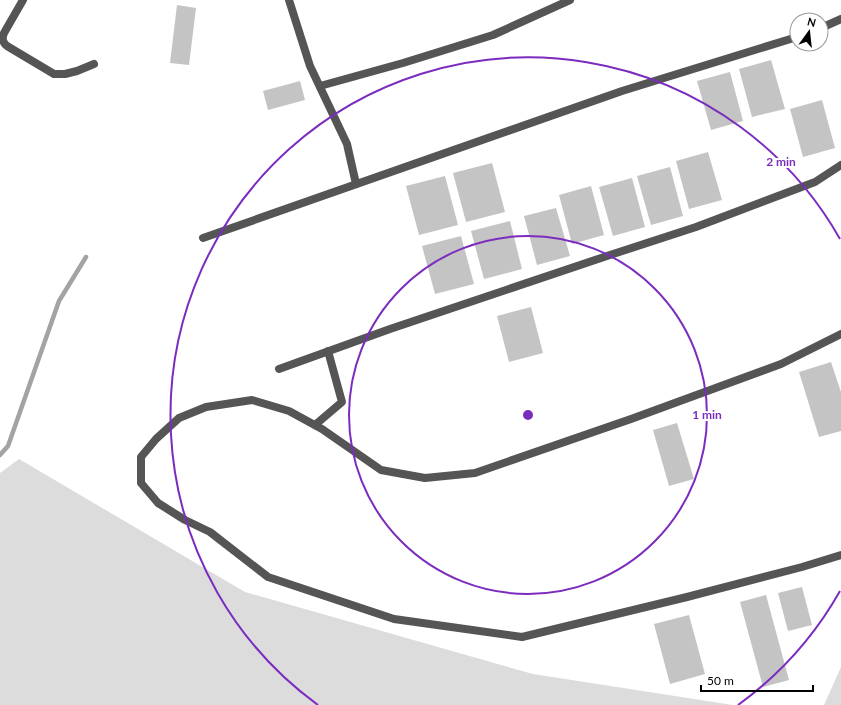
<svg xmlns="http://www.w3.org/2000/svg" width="841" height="705" font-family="Lato,sans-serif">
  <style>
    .green { fill: #dcdcdc }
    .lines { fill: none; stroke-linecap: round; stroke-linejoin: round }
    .stream { stroke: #a3a3a3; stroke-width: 4.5 }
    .building { fill: #c4c4c4 }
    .street { stroke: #555; stroke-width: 8 }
    .ring { fill: none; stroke: #7b2cbf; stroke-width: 2 }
    .centre { fill: #7b2cbf; stroke: #fff; stroke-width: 2 }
    .ring-label { font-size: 12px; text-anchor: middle; font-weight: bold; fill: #7b2cbf; stroke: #fff; stroke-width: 4; stroke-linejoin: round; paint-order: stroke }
  </style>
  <rect width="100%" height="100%" fill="#fff"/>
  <!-- green -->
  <g class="green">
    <path d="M19 459 245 592 533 674 733 705H0V473Z"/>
    <path d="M841 667V705H824Z"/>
  </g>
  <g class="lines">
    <!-- stream -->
    <path class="stream" d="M0 455 8 446 59 301 86 257"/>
  </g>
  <!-- building -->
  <g class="building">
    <path d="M177 5 196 8 189 65 170 63Z"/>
    <path d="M771 60 785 109 752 117 739 69Z"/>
    <path d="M730 72 743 121 711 130 697 81Z"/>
    <path d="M300 81 305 100 268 110 263 91Z"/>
    <path d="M822 100 835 148 803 157 790 109Z"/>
    <path d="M708 152 722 200 689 209 676 161Z"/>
    <path d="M492 163 505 212 466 222 453 173Z"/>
    <path d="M670 167 683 216 651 225 637 176Z"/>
    <path d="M445 176 458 225 419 235 406 186Z"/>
    <path d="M632 178 645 227 613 236 599 187Z"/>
    <path d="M591 186 604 235 572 244 559 195Z"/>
    <path d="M556 208 570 256 537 265 524 216Z"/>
    <path d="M510 221 522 269 484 279 471 231Z"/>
    <path d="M461 236 474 284 435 294 422 246Z"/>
    <path d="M531 307 543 353 509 362 497 316Z"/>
    <path d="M831 362 841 392V431L819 437 799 372Z"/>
    <path d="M677 423 694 479 669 486 653 430Z"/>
    <path d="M802 587 812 625 788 631 778 593Z"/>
    <path d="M766 595 789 680 763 687 740 602Z"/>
    <path d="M689 615 705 674 670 684 654 624Z"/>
  </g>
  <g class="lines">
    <!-- street -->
    <g class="street">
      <path d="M23 0 4 33C2 38 2 42 7 46L54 74H65L77 71 94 64"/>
      <path d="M289 0 310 66 347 144 356 184"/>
      <path d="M821 28 841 19"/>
      <path d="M320 86 403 63 493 35 570 0"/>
      <path d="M203 238 622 91 797 37"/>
      <path d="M841 334 781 364 631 419 475 473 425 478 381 470 322 429 289 411 252 400 206 407 179 418 156 439 141 457V483L158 503 185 520 210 532 268 577 394 619 522 637 687 597 802 567 841 555"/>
      <path d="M279 369 390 329 610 255 696 227 815 182 841 165"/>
      <path d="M315 425 342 402 328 351"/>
    </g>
  </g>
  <!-- distance rings -->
  <g class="ring">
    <circle cx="528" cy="415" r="179"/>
    <path d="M840 591A358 358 0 0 1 738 705M318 705A358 358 0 1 1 840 239"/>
  </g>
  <circle cx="528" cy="415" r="6" class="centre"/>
  <g class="ring-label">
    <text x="781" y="166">2 min</text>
    <text x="707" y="419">1 min</text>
  </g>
  <!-- north arrow -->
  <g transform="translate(809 32) rotate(15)"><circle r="19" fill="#ffffff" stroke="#999999"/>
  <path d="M0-3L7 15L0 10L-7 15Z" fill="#000000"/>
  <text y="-6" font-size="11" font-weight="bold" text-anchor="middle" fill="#000000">N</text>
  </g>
  <!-- scale -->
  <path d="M701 685v6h112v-6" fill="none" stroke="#000000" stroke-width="2"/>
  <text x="707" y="685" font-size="12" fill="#000000" stroke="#ffffff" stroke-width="3" paint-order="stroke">50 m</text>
</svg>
